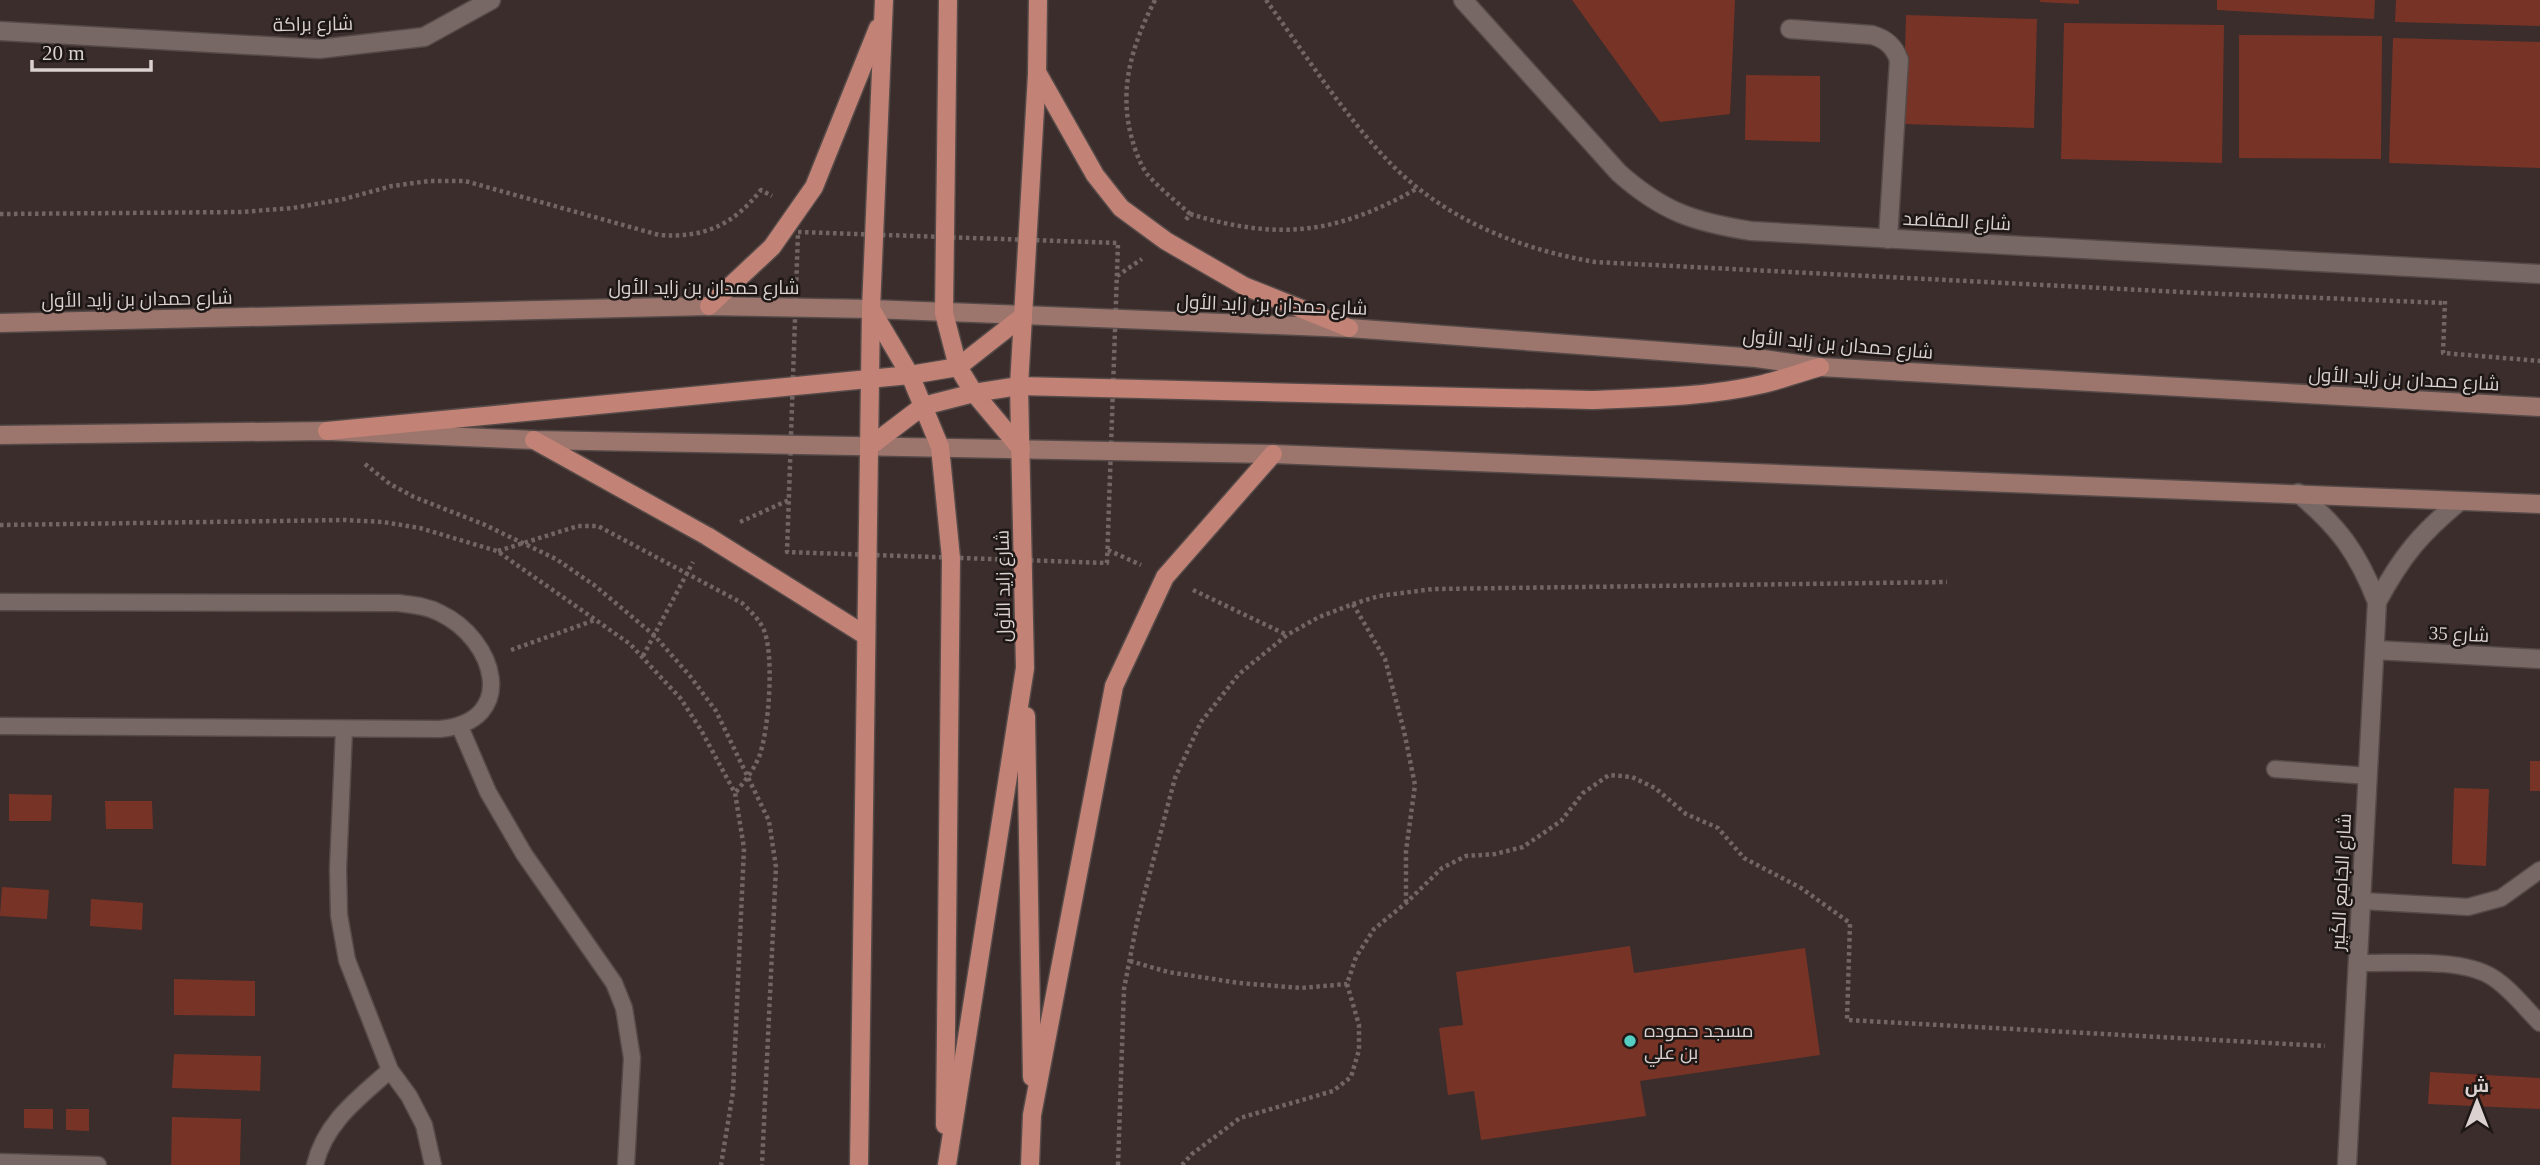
<svg xmlns="http://www.w3.org/2000/svg" width="2540" height="1165" font-family="'Times New Roman',Cairo,serif">
  <style>
    .building { fill: #783327 }
    .lines { fill: none; stroke-linecap: round; stroke-linejoin: round }
    .lane-casing { stroke: #554a48; stroke-width: 19 }
    .street-casing { stroke: #554a48; stroke-width: 21 }
    .secondary-casing { stroke: #554a48; stroke-width: 21 }
    .primary-casing { stroke: #554a48; stroke-width: 21 }
    .path { stroke: #726664; stroke-width: 4.5; stroke-dasharray: 3.5 3.5; stroke-linecap: butt }
    .lane { stroke: #776865; stroke-width: 16 }
    .street { stroke: #776865; stroke-width: 18 }
    .secondary { stroke: #9c756d; stroke-width: 18 }
    .primary { stroke: #c28276; stroke-width: 18 }
    .poi-dot { fill: #57cec2; stroke: #1d1716; stroke-width: 2.5 }
    .labels { text-anchor: middle; dominant-baseline: central; stroke-width: 5; stroke-linejoin: round; paint-order: stroke }
    .street-label { font-size: 19px; fill: #dad1d0; stroke: #1d1716 }
    .poi-label { font-size: 19px; fill: #dad1d0; stroke: #1d1716; text-anchor: start }
  </style>
  <rect width="100%" height="100%" fill="#3a2d2b"/>
  <!-- building -->
  <g class="building">
    <path d="M1572 0H1735L1730 114 1660 122Z"/>
    <path d="M2040 0H2079V4L2040 2Z"/>
    <path d="M2217 0H2375L2374 19 2217 10Z"/>
    <path d="M2396 0H2540V26L2395 22Z"/>
    <path d="M1906 15 2037 19 2034 128 1903 124Z"/>
    <path d="M2064 23 2224 25 2222 163 2061 159Z"/>
    <path d="M2239 35 2382 36 2381 159 2239 158Z"/>
    <path d="M2393 38 2540 42V168L2389 163Z"/>
    <path d="M1746 75 1820 76V142L1745 140Z"/>
    <rect x="2530" y="761" width="10" height="30"/>
    <path d="M2454 788 2489 789 2486 866 2452 864Z"/>
    <path d="M9 794 52 795 51 821H9Z"/>
    <path d="M105 801H152L153 829H106Z"/>
    <path d="M2 887 49 890 47 919 0 916Z"/>
    <path d="M91 899 143 903 142 930 90 926Z"/>
    <path d="M1630 946 1634 973 1805 948 1820 1055 1640 1081 1646 1116 1481 1140 1474 1091 1448 1095 1439 1028 1463 1025 1456 972Z"/>
    <path d="M174 979 255 981V1016L174 1015Z"/>
    <path d="M174 1054 261 1056 260 1091 172 1088Z"/>
    <path d="M2430 1072 2540 1078V1109L2428 1104Z"/>
    <path d="M24 1109H53V1129L24 1128Z"/>
    <path d="M66 1109H89V1131L66 1130Z"/>
    <path d="M172 1117 241 1119 240 1165H171Z"/>
  </g>
  <g class="lines">
    <!-- lane casing -->
    <g class="lane-casing">
      <g id="lane">
        <path d="M0 602 398 603C413 605 427 606 440 613 495 639 520 721 440 729L0 726"/>
        <path d="M460 727 488 792 524 854 614 983 624 1008 632 1058 626 1165"/>
        <path d="M344 730 338 869 339 915 347 960 390 1070 409 1096 424 1125 433 1165"/>
        <path d="M2275 769 2368 776"/>
        <path d="M2362 901 2468 907 2501 898 2540 870"/>
        <path d="M2358 963C2396 964 2460 957 2492 977 2510 988 2525 1008 2540 1023"/>
        <path d="M0 1162 98 1165"/>
        <path d="M315 1165C325 1122 359 1098 390 1070"/>
      </g>
    </g>
    <!-- street casing -->
    <g class="street-casing">
      <g id="street">
        <path d="M1463 0 1619 173C1663 212 1694 222 1751 231L2540 274"/>
        <path d="M1790 29 1872 35C1886 39 1894 46 1899 60L1888 239"/>
        <path d="M0 31 319 49 424 37 491 0"/>
        <path d="M2298 493C2339 527 2358 553 2377 602L2347 1165"/>
        <path d="M2377 602C2402 556 2420 534 2460 501"/>
        <path d="M2375 650 2540 659"/>
      </g>
    </g>
    <!-- secondary casing -->
    <g class="secondary-casing">
      <g id="secondary">
        <path d="M0 323 709 306 871 309 1349 328 1756 358 1820 367 2540 407"/>
        <path d="M0 435 327 431 534 440 1273 454 2540 504"/>
      </g>
    </g>
    <!-- primary casing -->
    <g class="primary-casing">
      <g id="primary">
        <path d="M948 0 944 313 958 367 974 393 1021 449"/>
        <path d="M1038 74 1095 175 1121 208 1166 241 1244 286 1349 328"/>
        <path d="M709 306 772 247 814 187 878 28"/>
        <path d="M871 309 910 375 940 447 951 558 945 1125"/>
        <path d="M327 431 910 375 958 367 1023 316"/>
        <path d="M534 440 707 536 865 635"/>
        <path d="M869 447 923 406 974 393 1019 386 1591 400C1648 398 1707 397 1763 384 1783 379 1802 372 1820 367"/>
        <path d="M1026 716 1032 1077"/>
        <path d="M859 1165 871 309 884 0"/>
        <path d="M947 1165 1025 668 1019 386 1037 74 1038 0"/>
        <path d="M1030 1165 1032 1115 1114 686 1165 577 1273 454"/>
      </g>
    </g>
    <!-- path -->
    <g class="path">
      <path d="M1155 0C1132 45 1118 89 1132 139 1135 150 1140 164 1147 174 1159 188 1176 201 1190 214L1185 221"/>
      <path d="M1266 0C1305 54 1345 117 1392 165 1447 220 1519 249 1595 262L2200 293 2445 303"/>
      <path d="M0 214 241 212 293 208 344 199 392 186 429 181H465L659 235C704 238 732 226 761 190L772 196"/>
      <path d="M1190 214C1279 241 1337 234 1418 188"/>
      <path d="M798 232 1118 243 1107 563 787 552Z"/>
      <path d="M1117 276 1142 259"/>
      <path d="M2445 301 2443 353 2540 361"/>
      <path d="M365 464 390 484 414 497 483 524 556 559 594 585 654 635 690 676 716 711 769 821 776 867 762 1165"/>
      <path d="M740 522 789 500"/>
      <path d="M0 525 345 520 383 522 420 528 497 551 630 644 681 699 701 730 735 793 744 848 733 1092 721 1165"/>
      <path d="M1108 550 1141 565"/>
      <path d="M498 551 578 526H598L742 603C750 611 758 618 763 628 775 652 769 731 759 757 753 771 744 782 735 793"/>
      <path d="M1193 590 1287 635"/>
      <path d="M1353 604 1385 659 1404 731 1415 785 1406 851V902"/>
      <path d="M511 650 595 620"/>
      <path d="M643 656 693 562"/>
      <path d="M1130 961 1168 972 1239 983 1301 988 1347 984"/>
      <path d="M1118 1165 1124 989 1137 922 1175 778 1201 722 1239 674 1287 635 1319 617 1353 604 1379 596 1433 589 1947 582"/>
      <path d="M1182 1165 1192 1154 1240 1118 1333 1091 1351 1077 1359 1050V1025L1347 984 1356 957 1374 929 1406 903 1442 868 1466 856 1495 854 1523 847 1561 821 1583 793 1609 775 1632 777 1655 788 1686 814 1718 828 1744 858 1801 888 1850 923 1847 1020 2325 1046"/>
    </g>
    <!-- lane -->
    <use href="#lane" class="lane"/>
    <!-- street -->
    <use href="#street" class="street"/>
    <!-- secondary -->
    <use href="#secondary" class="secondary"/>
    <!-- primary -->
    <use href="#primary" class="primary"/>
  </g>
  <!-- markers -->
  <circle class="poi-dot" cx="1630" cy="1041" r="7"/>
  <g class="labels">
    <!-- street labels -->
    <g class="street-label">
      <text transform="translate(313 24) rotate(-1)">شارع براكة</text>
      <text transform="translate(1957 221) rotate(3)">شارع المقاصد</text>
      <text x="704" y="287">شارع حمدان بن زايد الأول</text>
      <text transform="translate(137 299) rotate(-1)">شارع حمدان بن زايد الأول</text>
      <text transform="translate(1272 305) rotate(2)">شارع حمدان بن زايد الأول</text>
      <text transform="translate(1838 344) rotate(5)">شارع حمدان بن زايد الأول</text>
      <text transform="translate(2404 379) rotate(3)">شارع حمدان بن زايد الأول</text>
      <text transform="translate(1003 586) rotate(-91)">شارع زايد الأول</text>
      <text transform="translate(2459 634) rotate(3)">شارع 35</text>
      <text transform="translate(2341 882) rotate(-87)">شارع الجَامِع الكَبِير</text>
    </g>
    <!-- poi labels -->
    <g class="poi-label">
      <text x="1644" y="1030">مسجد حموده<tspan x="1644" dy="22">بن علي</tspan></text>
    </g>
  </g>
  <!-- north arrow -->
  <g transform="translate(2477 1102)" stroke="#1d1716" stroke-width="5" paint-order="stroke">
  <path d="M0-5L12 26L0 18L-12 26Z" fill="#dad1d0"/>
  <text y="-10" font-size="19" font-weight="bold" text-anchor="middle" fill="#dad1d0">ش</text>
  </g>
  <!-- scale -->
  <path d="M32 60v10h119v-10" fill="none" stroke="#dad1d0" stroke-width="3.5"/>
  <text x="42" y="60" font-size="21" fill="#dad1d0" stroke="#1d1716" stroke-width="5" paint-order="stroke">20 m</text>
</svg>
